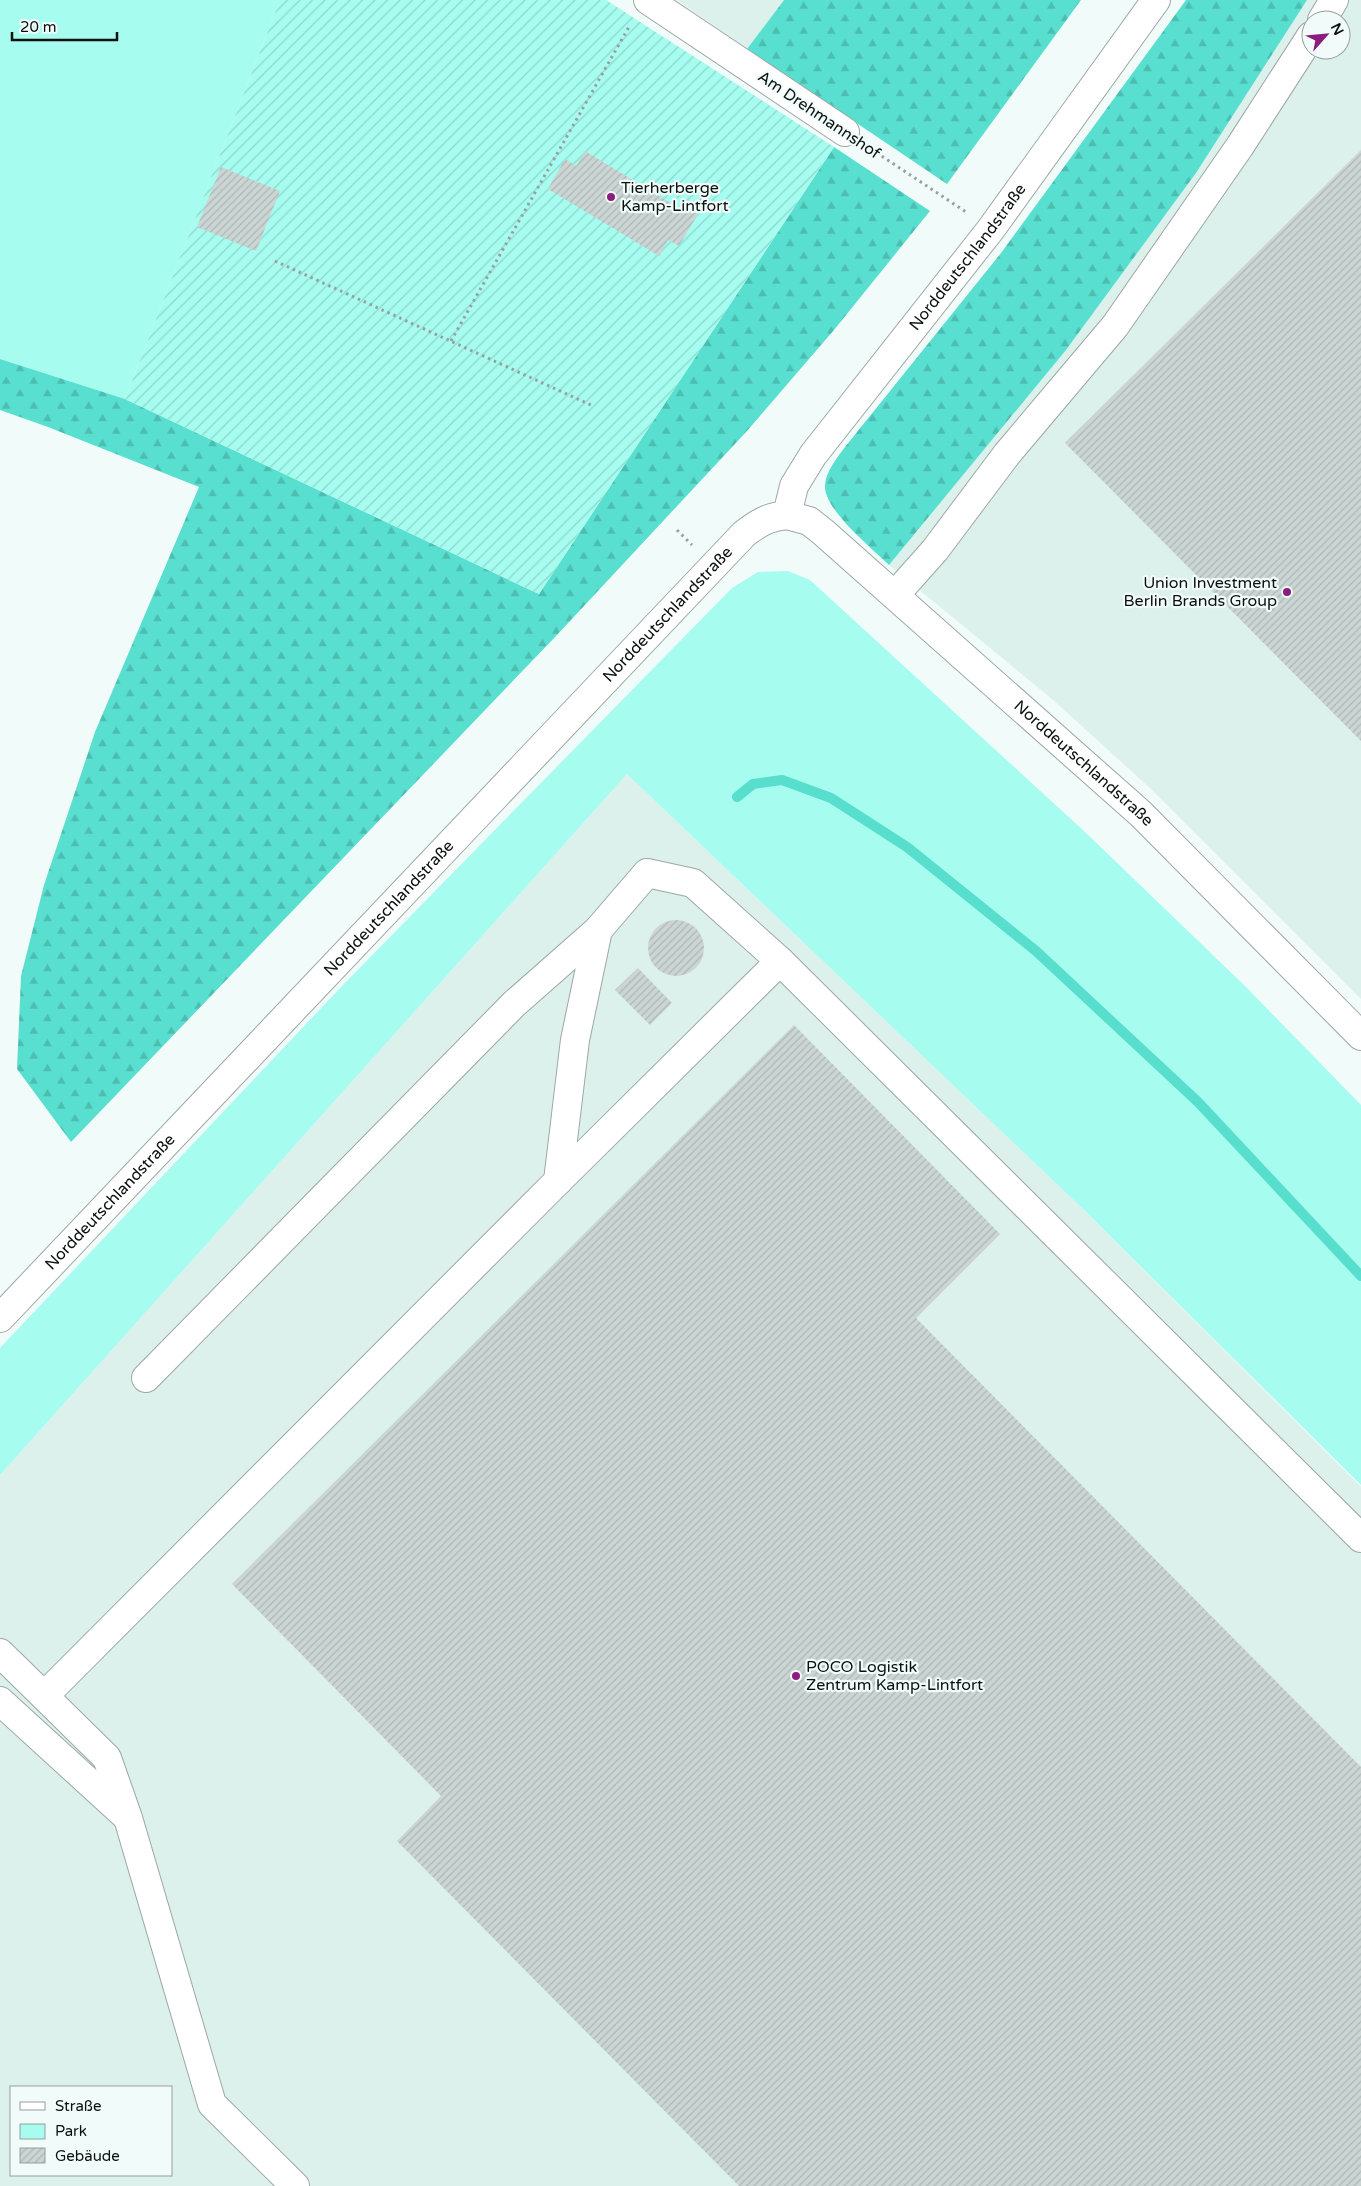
<svg xmlns="http://www.w3.org/2000/svg" width="1361" height="2186" font-family="'Varela Round',sans-serif">
  <style>
    .built { fill: #dcf0ec; fill-rule: evenodd }
    .green { fill: #a5fcef }
    .forest { fill: url(#forest-firs) }
    .garden { fill: url(#garden-furrows) }
    .lines { fill: none; stroke-linecap: round; stroke-linejoin: round }
    .stream { stroke: #57decd; stroke-width: 10 }
    .building { fill: url(#building-hatch) }
    .minor-casing { stroke: #9da7a5; stroke-width: 30 }
    .path { stroke: #99a1a0; stroke-width: 3; stroke-dasharray: 2.5 4; stroke-linecap: butt }
    .minor { stroke: #fff; stroke-width: 28 }
    .poi-dot { fill: #8d1c7e; stroke: #f1fcfa; stroke-width: 2 }
    .labels { text-anchor: middle; dominant-baseline: central; stroke-width: 4.5; stroke-linejoin: round; paint-order: stroke }
    .street-label { font-size: 16px; fill: #0c100f; stroke: #f1fcfa }
    .poi-label { font-size: 16px; fill: #0c100f; stroke: #f1fcfa; text-anchor: start }
  </style>
  <defs>
    <pattern id="forest-firs" width="22" height="20" patternUnits="userSpaceOnUse" patternTransform="scale(1.25)"><rect width="22" height="20" fill="#59dfcf"/><path d="M5 1l3.5 6h-7zM16 11l3.5 6h-7z" fill="#4cbeb1"/></pattern>
    <pattern id="garden-furrows" width="10" height="10" patternUnits="userSpaceOnUse" patternTransform="scale(1.25)"><rect width="10" height="10" fill="#a5fcef"/><path d="M-1 1l2-2M0 10L10 0M9 11l2-2" fill="none" stroke="#8dd7cc"/></pattern>
    <pattern id="building-hatch" width="6" height="6" patternUnits="userSpaceOnUse" patternTransform="scale(1.25)"><rect width="6" height="6" fill="#cbd6d4"/><path d="M-1 1l2-2M0 6l6-6M5 7l2-2" fill="none" stroke="#adb7b5"/></pattern>
  </defs>
  <rect width="100%" height="100%" fill="#f1fcfa"/>
  <!-- built -->
  <g class="built">
    <path d="M677 0H784L747 49Z"/>
    <path d="M1307 0H1361V999L1151 789 1052 699 889 565 1066 350 1196 173ZM1311 20H1341V50H1311Z"/>
    <path d="M627 774 1082 1208 1361 1487V2186H0V1475ZM11 2087H171V2175H11Z"/>
  </g>
  <!-- green -->
  <g class="green">
    <path d="M0 0H280L125 399 0 359Z"/>
    <path d="M788 571 810 580 1085 832 1246 987 1361 1105V1485L1082 1208 627 774 0 1475V1348L342 986 732 588 758 572Z"/>
  </g>
  <!-- forest -->
  <g class="forest">
    <path d="M784 0H1081L947 184 747 49Z"/>
    <path d="M1186 0H1307L1196 173 1066 350 889 565C872 548 823 509 825 485 826 471 837 458 845 447L1001 253Z"/>
    <path d="M834 147 930 211 834 330 747 431 556 636 71 1142 17 1069 21 976 44 885 95 732 199 487 48 427 0 410V359L125 399 539 594Z"/>
  </g>
  <!-- garden -->
  <path class="garden" d="M280 0H606L834 147 539 594 125 399Z"/>
  <g class="lines">
    <!-- stream -->
    <path class="stream" d="M737 797 753 784 782 780 831 798 907 847 1036 951 1198 1102 1361 1276"/>
  </g>
  <!-- building -->
  <g class="building">
    <path d="M1361 150V741L1065 443Z"/>
    <path d="M585 151 682 210 684 206 698 214 679 246 668 240 659 256 548 189 565 159 576 166Z"/>
    <path d="M221 167 280 191 256 251 197 227Z"/>
    <circle cx="676" cy="948" r="28"/>
    <path d="M638 968 672 1003 650 1025 615 990Z"/>
    <path d="M794 1025 1000 1234 916 1318 1361 1767V2186H739L397 1841 441 1796 232 1584Z"/>
  </g>
  <g class="lines">
    <!-- minor casing -->
    <g class="minor-casing">
      <g id="minor">
        <path d="M648 0 845 132"/>
        <path d="M1322 20 1334 0"/>
        <path id="s1" d="M787 515 809 521 823 532 1141 814 1361 1036"/>
        <path d="M895 595 935 550 1007 454 1115 326 1240 146 1311 36"/>
        <path d="M558 1181 575 1040 598 930 647 873 693 883 780 961 1361 1538"/>
        <path id="s2" d="M0 1318 744 534C758 523 768 517 787 515L794 486 813 455 991 229 1156 0"/>
        <path d="M146 1378 514 1004 598 930"/>
        <path d="M0 1653 44 1696 558 1181 780 961"/>
        <path d="M44 1696 107 1758 128 1818 212 2104 295 2186"/>
        <path d="M0 1701 127 1817"/>
      </g>
    </g>
    <!-- path -->
    <g class="path">
      <path d="M871 149 966 212"/>
      <path d="M275 261 593 406"/>
      <path d="M451 341 630 25"/>
      <path d="M677 530 692 545"/>
    </g>
    <!-- minor -->
    <use href="#minor" class="minor"/>
  </g>
  <!-- markers -->
  <g class="poi-dot">
    <circle cx="611" cy="197" r="5"/>
    <circle cx="1287" cy="592" r="5"/>
    <circle cx="796" cy="1676" r="5"/>
  </g>
  <g class="labels">
    <!-- street labels -->
    <g class="street-label">
      <text transform="translate(819 115) rotate(34)">Am Drehmannshof</text>
      <text stroke="none"><textPath href="#s2" startOffset="1446">Norddeutschlandstraße</textPath></text>
      <text stroke="none"><textPath href="#s2" startOffset="970">Norddeutschlandstraße</textPath></text>
      <text stroke="none"><textPath href="#s1" startOffset="389">Norddeutschlandstraße</textPath></text>
      <text stroke="none"><textPath href="#s2" startOffset="565">Norddeutschlandstraße</textPath></text>
      <text stroke="none"><textPath href="#s2" startOffset="160">Norddeutschlandstraße</textPath></text>
    </g>
    <!-- poi labels -->
    <g class="poi-label">
      <text x="621" y="188">Tierherberge<tspan x="621" dy="18">Kamp-Lintfort</tspan></text>
      <text x="1277" y="583" text-anchor="end">Union Investment<tspan x="1277" dy="18">Berlin Brands Group</tspan></text>
      <text x="806" y="1667">POCO Logistik<tspan x="806" dy="18">Zentrum Kamp-Lintfort</tspan></text>
    </g>
  </g>
  <!-- legend -->
  <rect x="10" y="2086" width="162" height="90" fill="#f1fcfa" stroke="#959e9c"/>
  <rect x="20" y="2102" width="25" height="8" fill="#ffffff" stroke="#959e9c"/>
  <text x="55" y="2111" font-size="15" fill="#0c100f">Straße</text>
  <rect x="20" y="2124" width="25" height="15" fill="#a5fcef" stroke="#959e9c"/>
  <text x="55" y="2136" font-size="15" fill="#0c100f">Park</text>
  <rect x="20" y="2148" width="25" height="15" fill="url(#building-hatch)" stroke="#959e9c"/>
  <text x="55" y="2161" font-size="15" fill="#0c100f">Gebäude</text>
  <!-- north arrow -->
  <g transform="translate(1326 35) rotate(63)"><circle r="24" fill="#f1fcfa" stroke="#959e9c"/>
  <path d="M0-4L9 19L0 12L-9 19Z" fill="#8d1c7e"/>
  <text y="-8" font-size="14" font-weight="bold" text-anchor="middle" fill="#0c100f">N</text>
  </g>
  <!-- scale -->
  <path d="M12 32v8h105v-8" fill="none" stroke="#0c100f" stroke-width="2.5"/>
  <text x="20" y="32" font-size="15" fill="#0c100f" stroke="#f1fcfa" stroke-width="4" paint-order="stroke">20 m</text>
</svg>
